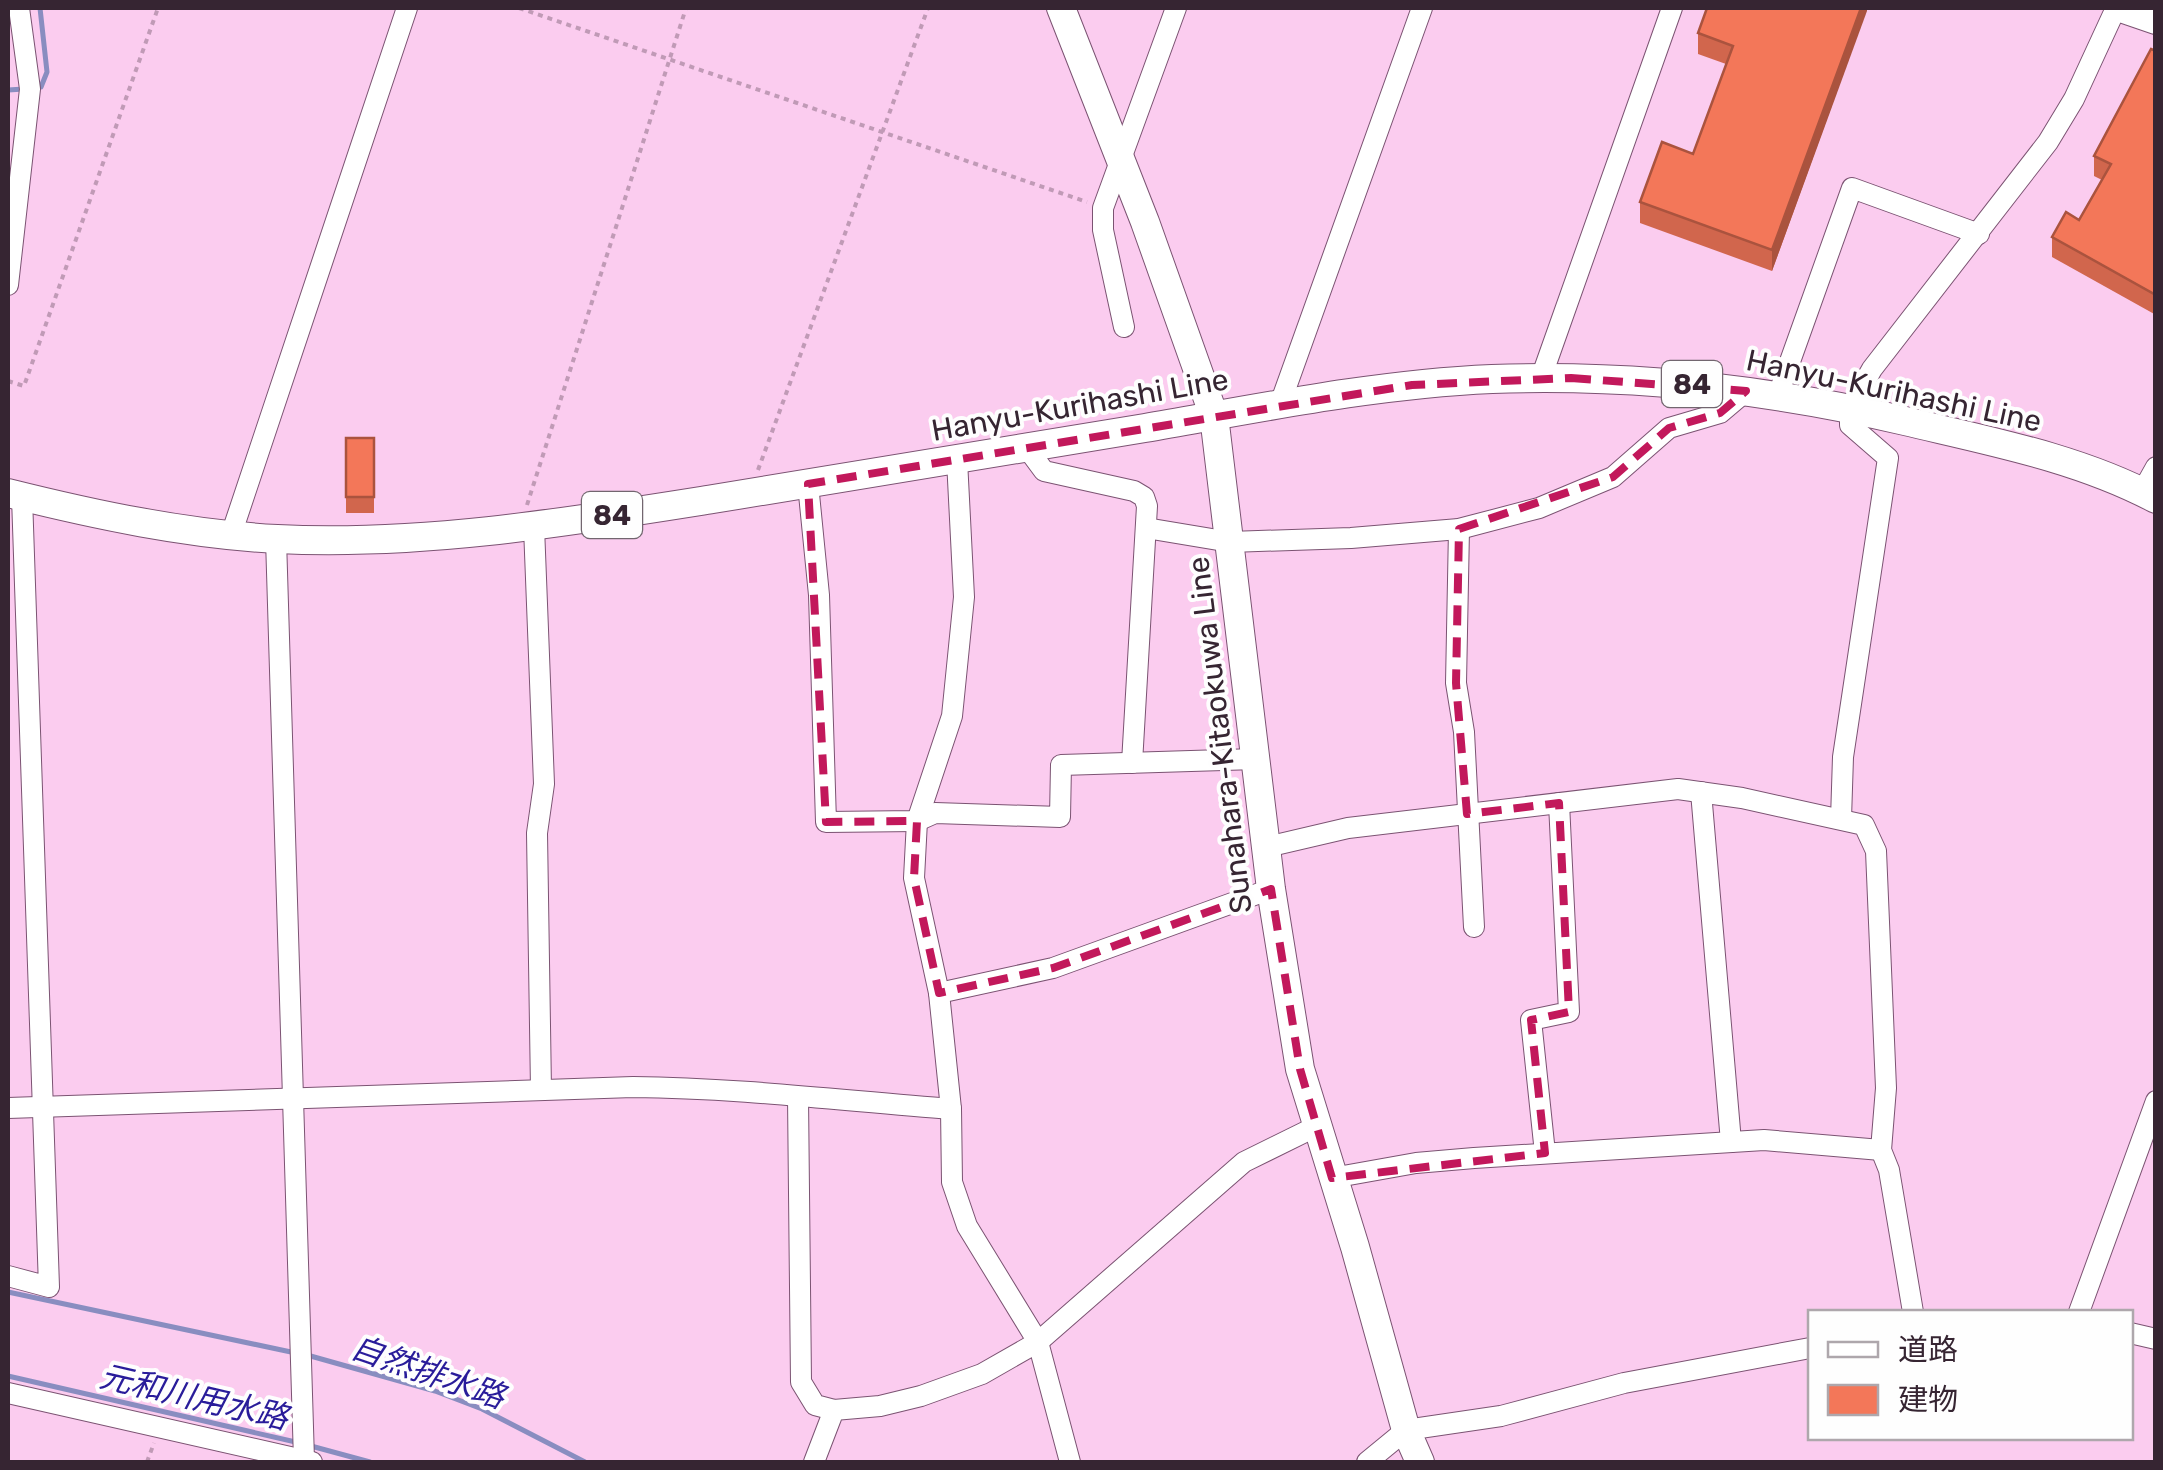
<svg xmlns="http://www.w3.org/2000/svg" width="2163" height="1470" font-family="Rubik,'Noto Sans JP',sans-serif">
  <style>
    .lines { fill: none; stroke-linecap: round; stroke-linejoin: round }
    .stream { stroke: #898dc0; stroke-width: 5 }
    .minor-casing { stroke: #7b5372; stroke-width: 22 }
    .major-casing { stroke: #7b5372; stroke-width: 30 }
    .path { stroke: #c09ab6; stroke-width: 4; stroke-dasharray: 5 5; stroke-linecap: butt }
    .minor { stroke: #fff; stroke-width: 20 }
    .major { stroke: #fff; stroke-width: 28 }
    .wall { fill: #d1664d }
    .shaded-wall { fill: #aa533e }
    .building { fill: #f37759; stroke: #aa533e; stroke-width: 2.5 }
    .marked { fill: none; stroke: #c2185b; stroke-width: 8; stroke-dasharray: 20 12; stroke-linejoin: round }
    .labels { text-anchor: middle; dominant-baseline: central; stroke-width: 8; stroke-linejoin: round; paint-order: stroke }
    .shield { fill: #fefefe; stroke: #72666f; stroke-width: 2.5 }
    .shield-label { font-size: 28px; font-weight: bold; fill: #362532 }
    .street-label { font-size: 30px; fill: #362532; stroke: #fefefe }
    .water-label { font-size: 32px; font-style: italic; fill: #291c9a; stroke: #fefefe }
  </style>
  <rect width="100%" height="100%" fill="#fbccef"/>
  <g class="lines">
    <!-- stream -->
    <g class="stream">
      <path d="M35 87H41L47 72 40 8"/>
      <path d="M8 90 24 89"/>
      <path d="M8 1292 291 1352"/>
      <path d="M307 1355 435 1391 482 1409 585 1462"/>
      <path d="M8 1376 300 1443"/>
      <path d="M311 1446 370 1462"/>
    </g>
    <!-- minor casing -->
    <g class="minor-casing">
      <g id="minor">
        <path d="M8 285 30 89 19 8"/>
        <path d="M1124 327 1103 230V208L1176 8"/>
        <path d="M1541 378 1672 8"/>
        <path d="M1778 395 1852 188 1979 234"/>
        <path d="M1280 404 1422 8"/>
        <path d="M1027 448 1044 471 1134 491 1144 497 1147 506 1132 763"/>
        <path d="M957 460 964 597 952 716 917 821 914 878 939 993 951 1109 952 1182 967 1226 1038 1342 1070 1462"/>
        <path d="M808 484 819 595 826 822 917 821 935 813 1060 817 1061 765 1256 759"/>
        <path d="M2142 492 2156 467"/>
        <path d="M534 527 544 784 537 833 541 1090"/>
        <path d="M1146 528 1230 542 1351 538 1459 529 1539 508 1613 477 1669 428 1720 413 1746 391"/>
        <path d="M1459 529 1456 683 1464 732 1474 927"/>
        <path d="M231 535 407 8"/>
        <path d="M276 539 304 1460"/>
        <path d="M1701 792 1731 1142"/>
        <path d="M1841 819 1843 757 1888 458 1850 425V408L1872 369 2048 142 2074 99 2116 8"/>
        <path d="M1267 847 1348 828 1678 789 1742 798 1864 825 1876 851 1886 1088 1881 1150 1889 1170 1913 1312"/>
        <path d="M939 993 1053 968 1271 889"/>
        <path d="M798 1097 801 1382 815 1405 834 1410"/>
        <path d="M8 1108 633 1087C740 1088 845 1101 951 1109"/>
        <path d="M1545 1153 1531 1020 1569 1012 1559 803"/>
        <path d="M1332 1178 1416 1163 1474 1158 1764 1140 1881 1150"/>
        <path d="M8 1276 49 1287 22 497"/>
        <path d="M2079 1312 2156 1101"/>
        <path d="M2130 1333 2156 1339"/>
        <path d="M8 1393 312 1462"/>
        <path d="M814 1462 834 1410 880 1406 921 1396 982 1374 1038 1342 1244 1162 1315 1127"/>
        <path d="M1367 1462 1406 1430 1501 1416 1624 1383 1810 1348"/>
      </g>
    </g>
    <!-- major casing -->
    <g class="major-casing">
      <g id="major">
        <path d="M1061 8 1145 222 1214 416 1271 889 1300 1069 1355 1247 1406 1430 1420 1462"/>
        <path d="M2121 8 2156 20"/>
        <path d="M8 493C96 515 186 534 277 539 424 546 568 522 713 499 857 476 1001 453 1145 428 1260 408 1376 384 1492 379 1633 374 1769 389 1905 421 1989 441 2079 458 2156 499"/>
      </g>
    </g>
    <!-- path -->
    <g class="path">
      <path d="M519 8 1087 202"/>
      <path d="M8 381 24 386 158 8"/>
      <path d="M758 470 928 8"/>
      <path d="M527 505 686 8"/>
      <path d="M147 1462 154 1443"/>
    </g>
    <!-- minor -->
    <use href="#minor" class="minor"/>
    <!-- major -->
    <use href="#major" class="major"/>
  </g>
  <!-- wall -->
  <g class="wall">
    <path d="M1867 8 1772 271 1640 223V202L1693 154 1726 64 1698 54V33Z"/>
    <path d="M2156 51V315L2052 257V237L2079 220 2102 180 2094 176V156Z"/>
    <rect x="346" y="438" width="28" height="75"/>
  </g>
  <!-- shaded-wall -->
  <path class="shaded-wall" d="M1861 8H1867V11L1772 271V250Z"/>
  <!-- building -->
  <g class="building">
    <path d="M1707 8H1861L1772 250 1640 202 1662 142 1693 154 1733 46 1698 33Z"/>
    <path d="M2151 49 2156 51V295L2052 237 2066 212 2079 220 2111 164 2094 156Z"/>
    <rect x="346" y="438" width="28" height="59"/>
  </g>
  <!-- marked area -->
  <path class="marked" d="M1571 378 1746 391 1720 413 1669 428 1613 477 1459 529 1456 683 1467 814 1559 803 1569 1012 1531 1020 1545 1153 1332 1178 1300 1069 1271 889 1053 968 939 993 914 878 917 821 826 822 808 484 1412 385Z"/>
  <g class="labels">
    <!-- shield labels -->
    <g class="shield">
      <rect x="1662" y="361" width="60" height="46" rx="8"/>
      <rect x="582" y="492" width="60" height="46" rx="8"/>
    </g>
    <g class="shield-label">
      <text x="1692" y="384">84</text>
      <text x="612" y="515">84</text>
    </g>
    <!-- street labels -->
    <g class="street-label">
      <text transform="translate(1894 391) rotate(12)">Hanyu-Kurihashi Line</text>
      <text transform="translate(1080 405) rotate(-10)">Hanyu-Kurihashi Line</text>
      <text transform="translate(1220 735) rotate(-97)">Sunahara-Kitaokuwa Line</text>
    </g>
    <!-- water labels -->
    <g class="water-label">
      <text transform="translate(428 1372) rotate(19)">自然排水路</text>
      <text transform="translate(194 1397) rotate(13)">元和川用水路</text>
    </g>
  </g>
  <!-- border -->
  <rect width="2163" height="1470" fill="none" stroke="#362532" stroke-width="20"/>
  <!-- legend -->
  <rect x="1808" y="1310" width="325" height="130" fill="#fefefe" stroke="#aea7ac" stroke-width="2.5"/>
  <rect x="1828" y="1342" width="50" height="15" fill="#ffffff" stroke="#aea7ac" stroke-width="2.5"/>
  <text x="1898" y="1360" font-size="30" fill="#362532">道路</text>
  <rect x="1828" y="1385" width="50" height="30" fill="#f37759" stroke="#aea7ac" stroke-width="2.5"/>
  <text x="1898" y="1410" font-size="30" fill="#362532">建物</text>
</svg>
